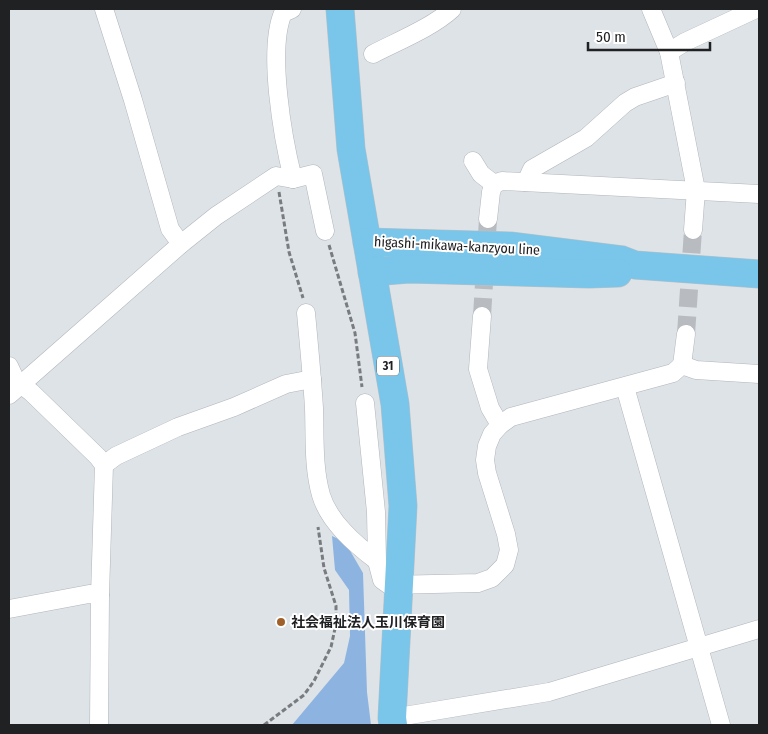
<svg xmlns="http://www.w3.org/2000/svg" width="768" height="734" font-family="'Fira Sans Condensed','Noto Sans JP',sans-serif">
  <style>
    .green { fill: #8db4e0 }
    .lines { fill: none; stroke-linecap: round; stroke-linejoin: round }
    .minor-tunnel { stroke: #b8bcc1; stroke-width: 18; stroke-dasharray: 18 9; stroke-linecap: butt }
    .minor-casing { stroke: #b1b5ba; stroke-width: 19 }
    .primary-casing { stroke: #c1c1c1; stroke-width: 29 }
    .path { stroke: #797c7f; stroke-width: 3; stroke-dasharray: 5 2.5; stroke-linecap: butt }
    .minor { stroke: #fff; stroke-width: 18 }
    .primary { stroke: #7ac5ea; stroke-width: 28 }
    .poi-dot { fill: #a06029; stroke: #fff; stroke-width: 2 }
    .labels { text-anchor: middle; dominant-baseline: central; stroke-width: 4; stroke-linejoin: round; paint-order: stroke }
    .shield { fill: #fff; stroke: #636465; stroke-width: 1 }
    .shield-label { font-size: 12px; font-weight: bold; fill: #202123 }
    .street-label { font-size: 14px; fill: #202123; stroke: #fff }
    .poi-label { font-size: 14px; font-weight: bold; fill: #202123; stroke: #fff; text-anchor: start }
  </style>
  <rect width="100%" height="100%" fill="#dee3e8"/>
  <!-- green -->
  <path class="green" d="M332 536 345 542 363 573 367 692 371 725H292L344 663 350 636 349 590 335 570Z"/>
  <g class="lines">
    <!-- minor-tunnel -->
    <g class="minor-tunnel">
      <path d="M482 316 488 219"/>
      <path d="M686 334 693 230"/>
    </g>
    <!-- minor casing -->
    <g class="minor-casing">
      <g id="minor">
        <path d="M104 9 133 100 170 229 181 244"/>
        <path d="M292 9 283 13C267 50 283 139 293 179"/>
        <path d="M651 9 669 52"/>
        <path d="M373 54C396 42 433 27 452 9"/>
        <path d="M473 161 481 174 494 184"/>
        <path d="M526 182 532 169 586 138 625 103 635 97 676 83"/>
        <path d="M488 219 491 192 494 184 502 181 759 194"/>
        <path d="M693 230 696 190 669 52 685 42 756 9"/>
        <path d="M306 313C309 345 312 376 314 408 315 436 313 467 321 495 329 522 355 544 377 561"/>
        <path d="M682 365 686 334"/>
        <path d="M9 366 16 381 31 392 98 457 104 465 100 595 99 725"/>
        <path d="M625 387 721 725"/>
        <path d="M9 395 181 244 216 216 276 176 293 179 313 174 325 231"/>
        <path d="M365 403 376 512 377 561 382 580 389 585 478 583 492 578 505 565 509 550 506 534 487 473 485 460 487 446 492 434 500 425 490 408 478 369 482 316"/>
        <path d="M500 425 511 417 673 373 682 365 696 370 759 374"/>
        <path d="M104 465 116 456 178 427 234 407 286 384 312 379"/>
        <path d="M9 609 89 594 100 595"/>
        <path d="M392 718 549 692 759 629"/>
      </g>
    </g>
    <!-- primary casing -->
    <g class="primary-casing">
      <g id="primary">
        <path d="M340 9 351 149 395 404 403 506 392 718 393 725"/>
        <path d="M367 242 510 246 622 260 635 265 759 274"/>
        <path d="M372 272 409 269 589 274 618 273"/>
      </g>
    </g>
    <!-- path -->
    <g class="path">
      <path d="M279 192 289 252 303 298"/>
      <path d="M329 245 355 333 362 387"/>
      <path d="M264 725 304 695 314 681 331 647 336 624V606L324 568 318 527"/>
    </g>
    <!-- minor -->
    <use href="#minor" class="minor"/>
    <!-- primary -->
    <use href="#primary" class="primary"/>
  </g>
  <!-- markers -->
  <circle class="poi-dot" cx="281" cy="622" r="5"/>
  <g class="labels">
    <!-- shield labels -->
    <rect class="shield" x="377" y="356.5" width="22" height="19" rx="4"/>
    <g class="shield-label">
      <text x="388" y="366">31</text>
    </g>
    <!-- street labels -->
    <g class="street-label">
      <text transform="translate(457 246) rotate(3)">higashi-mikawa-kanzyou line</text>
    </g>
    <!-- poi labels -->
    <g class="poi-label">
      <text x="291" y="622">社会福祉法人玉川保育園</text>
    </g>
  </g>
  <!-- border -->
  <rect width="768" height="734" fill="none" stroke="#202123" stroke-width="20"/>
  <!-- scale -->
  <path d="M588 42v8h122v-8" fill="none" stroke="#202123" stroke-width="2.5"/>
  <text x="596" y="42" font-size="15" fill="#202123" stroke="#ffffff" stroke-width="4" paint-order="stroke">50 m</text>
</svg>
